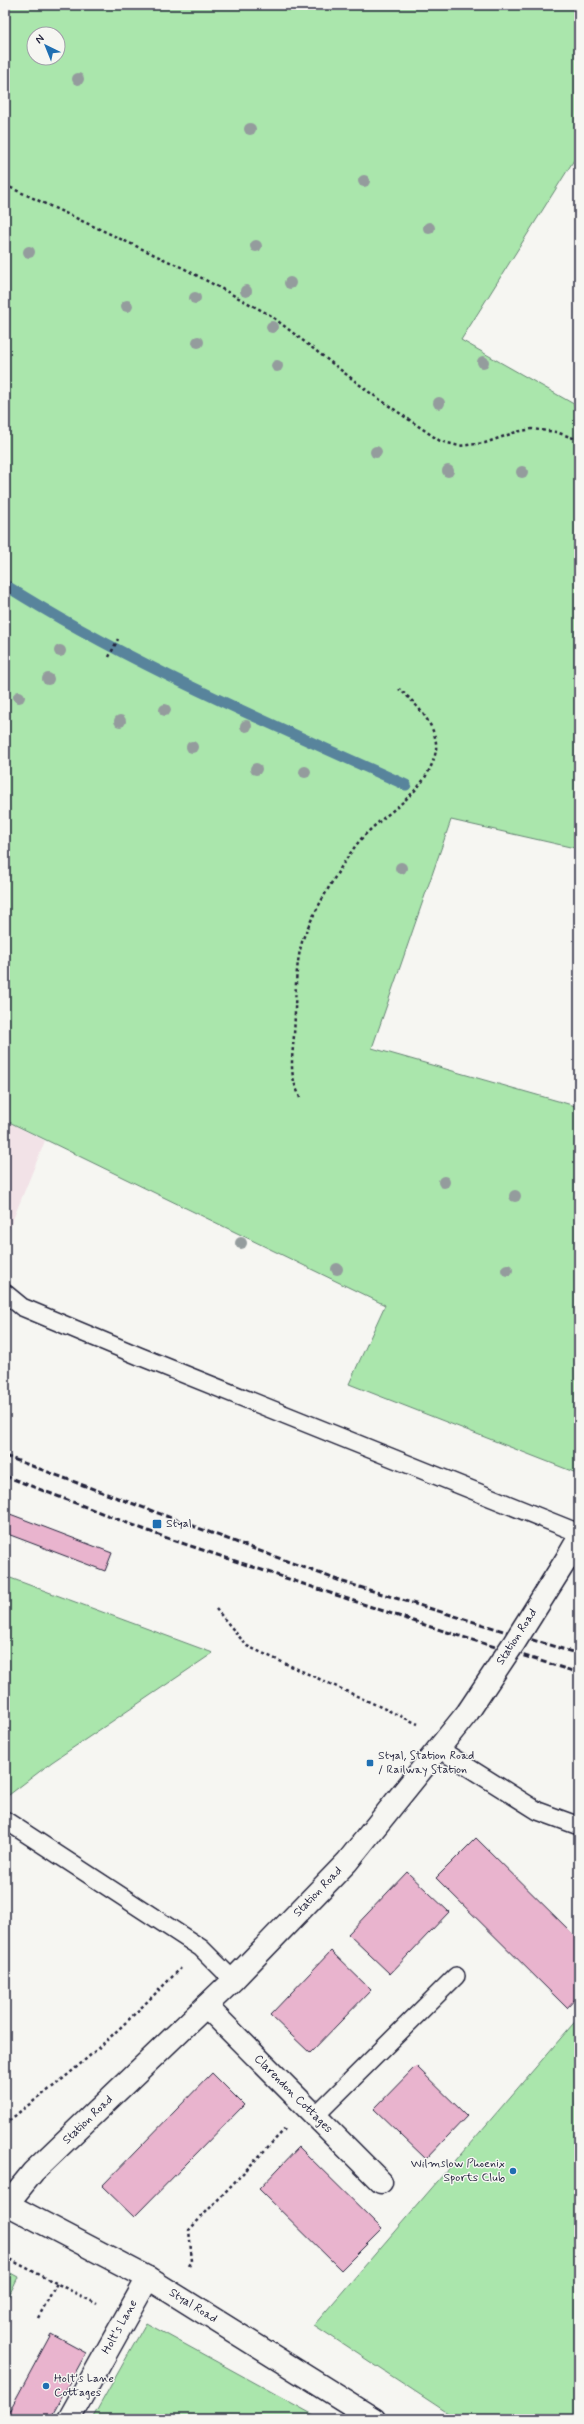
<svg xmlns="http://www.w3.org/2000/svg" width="584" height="2424" font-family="Mynerve,sans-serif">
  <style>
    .built { fill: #f2e2e7 }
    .green { fill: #aae6ac; stroke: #668474; fill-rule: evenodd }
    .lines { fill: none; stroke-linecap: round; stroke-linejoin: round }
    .stream { stroke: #58849c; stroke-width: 11 }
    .building { fill: #e9b4ce; stroke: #22223b }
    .service-casing { stroke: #22223b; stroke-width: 20 }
    .minor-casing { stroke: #22223b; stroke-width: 25 }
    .tertiary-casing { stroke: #22223b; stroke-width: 25 }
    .secondary-casing { stroke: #22223b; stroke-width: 25 }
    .path { stroke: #22223b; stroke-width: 2.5; stroke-dasharray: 3 3; stroke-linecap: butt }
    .service { stroke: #f6f6f2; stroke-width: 17 }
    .minor { stroke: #f6f6f2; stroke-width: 22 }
    .tertiary { stroke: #f6f6f2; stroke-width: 22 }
    .secondary { stroke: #f6f6f2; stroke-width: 22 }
    .rail { stroke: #22223b; stroke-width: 3; stroke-dasharray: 6 3; stroke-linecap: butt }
    .tertiary-bridge-casing { stroke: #22223b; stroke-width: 25; stroke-linecap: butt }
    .tertiary-bridge { stroke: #f6f6f2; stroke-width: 22 }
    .tree { fill: #949c9d }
    .poi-dot { fill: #1f6fb2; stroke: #f6f6f2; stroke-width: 1.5 }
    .labels { text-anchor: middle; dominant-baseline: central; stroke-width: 3; stroke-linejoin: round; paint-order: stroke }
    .poi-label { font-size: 12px; fill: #22223b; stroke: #f6f6f2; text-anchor: start }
    .street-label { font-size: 12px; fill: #22223b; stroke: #f6f6f2 }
  </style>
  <rect width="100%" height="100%" fill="#f6f6f2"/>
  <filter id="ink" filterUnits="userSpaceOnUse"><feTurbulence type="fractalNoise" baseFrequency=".025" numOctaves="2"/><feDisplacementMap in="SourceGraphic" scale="8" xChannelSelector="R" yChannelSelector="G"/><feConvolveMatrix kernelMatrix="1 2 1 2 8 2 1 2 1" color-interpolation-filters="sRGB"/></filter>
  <g filter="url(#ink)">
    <!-- built -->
    <path class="built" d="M5 1120 45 1141 5 1239Z"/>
    <!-- green -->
    <g class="green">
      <path d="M5 5H579V152L461 340 579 407V849L451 820 372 1048 579 1107V1474L349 1384 385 1305 5 1120ZM34 34H58V58H34Z"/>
      <path d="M5 1576 213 1653 52 1762 5 1798Z"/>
      <path d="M579 2017V2419H457L314 2325Z"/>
      <path d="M5 2270 18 2277 5 2304Z"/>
      <path d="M146 2323 321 2419H92Z"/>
    </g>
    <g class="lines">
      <!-- stream -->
      <path class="stream" d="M5 585C131 665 270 723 406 785"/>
    </g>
    <!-- building -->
    <g class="building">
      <path d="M10 1514 112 1553 105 1571 5 1533Z"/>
      <path d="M476 1838 579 1940V1995L567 2008 436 1878Z"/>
      <path d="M407 1872 449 1912 390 1974 348 1934Z"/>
      <path d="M331 1951 371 1990 310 2053 270 2015Z"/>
      <path d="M416 2066 467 2116 426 2159 374 2109Z"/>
      <path d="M212 2073 244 2105 134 2217 102 2186Z"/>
      <path d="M299 2147 382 2229 341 2270 259 2189Z"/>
      <path d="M51 2334 86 2353 50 2419H5Z"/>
    </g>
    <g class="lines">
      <!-- service casing -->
      <g class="service-casing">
        <g id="service">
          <path d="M5 1293 22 1307 139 1356 579 1533"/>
          <path d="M439 1749 538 1811 579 1826"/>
          <path d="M5 1820 201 1948 233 1980"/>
          <path d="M315 2116 456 1976"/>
        </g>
      </g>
      <!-- minor casing -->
      <g class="minor-casing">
        <g id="minor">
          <path d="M206 2006 381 2182"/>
          <path d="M69 2419 148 2278"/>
        </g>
      </g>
      <!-- tertiary casing -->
      <g class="tertiary-casing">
        <g id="tertiary">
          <path d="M568 1557 579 1538"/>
          <path d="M7 2204 33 2172 233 1980 347 1862 468 1712"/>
        </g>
      </g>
      <!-- secondary casing -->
      <g class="secondary-casing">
        <path id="secondary" d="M5 2203 148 2278 374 2419"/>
      </g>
      <!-- path -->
      <g class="path">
        <path d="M5 185 185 269 270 315 369 392 440 441 459 446 485 443 516 432 532 429 556 432 579 440"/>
        <path d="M109 657 118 639"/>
        <path d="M300 1098C298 1092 295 1086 294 1081 290 1067 293 1050 294 1035 296 1005 294 971 302 942 308 921 347 853 363 837 389 809 424 795 435 755 442 730 416 703 399 689"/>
        <path d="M216 1609 247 1646 418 1724"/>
        <path d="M5 2125C23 2107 45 2094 65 2077 106 2043 143 2006 181 1968"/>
        <path d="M5 2257 97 2304"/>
        <path d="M189 2266 192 2261 189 2230 285 2129"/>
        <path d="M38 2318 57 2283"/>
      </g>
      <!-- service -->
      <use href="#service" class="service"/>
      <!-- minor -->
      <use href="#minor" class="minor"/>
      <!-- tertiary -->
      <use href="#tertiary" class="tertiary"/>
      <!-- secondary -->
      <use href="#secondary" class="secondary"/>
      <!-- rail -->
      <g class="rail">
        <path d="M5 1456 343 1582 579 1654"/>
        <path d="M5 1476 164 1537 431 1627 579 1673"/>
      </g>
      <!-- tertiary-bridge casing -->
      <g class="tertiary-bridge-casing">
        <path id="tertiary-bridge" d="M468 1712 514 1643 568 1557"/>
      </g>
      <!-- tertiary-bridge -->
      <use href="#tertiary-bridge" class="tertiary-bridge"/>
    </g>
    <!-- trees -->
    <g class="tree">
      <circle cx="78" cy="79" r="6"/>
      <circle cx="250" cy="129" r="6"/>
      <circle cx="364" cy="181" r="6"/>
      <circle cx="429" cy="228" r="6"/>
      <circle cx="256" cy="246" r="6"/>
      <circle cx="29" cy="252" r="6"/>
      <circle cx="290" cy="283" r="6"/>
      <circle cx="246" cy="291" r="6"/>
      <circle cx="195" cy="298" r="6"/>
      <circle cx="127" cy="306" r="6"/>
      <circle cx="272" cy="327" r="6"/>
      <circle cx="198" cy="342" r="6"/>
      <circle cx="483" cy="362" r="6"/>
      <circle cx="277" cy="366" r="6"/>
      <circle cx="439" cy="403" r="6"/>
      <circle cx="376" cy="452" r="6"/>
      <circle cx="448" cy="471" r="6"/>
      <circle cx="522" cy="472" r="6"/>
      <circle cx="60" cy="651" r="6"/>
      <circle cx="48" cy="679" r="6"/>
      <circle cx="19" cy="697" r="6"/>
      <circle cx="165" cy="710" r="6"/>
      <circle cx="120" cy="721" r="6"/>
      <circle cx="246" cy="726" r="6"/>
      <circle cx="192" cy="747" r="6"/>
      <circle cx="256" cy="769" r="6"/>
      <circle cx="305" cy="772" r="6"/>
      <circle cx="401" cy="868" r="6"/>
      <circle cx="444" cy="1182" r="6"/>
      <circle cx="515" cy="1196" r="6"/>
      <circle cx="241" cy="1243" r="6"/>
      <circle cx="337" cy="1269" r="6"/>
      <circle cx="507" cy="1270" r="6"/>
    </g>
  </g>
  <!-- markers -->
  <g class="poi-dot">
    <rect x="152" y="1519" width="10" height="10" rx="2"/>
    <rect x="366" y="1759" width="8" height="8" rx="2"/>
    <circle cx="513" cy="2171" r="4"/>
    <circle cx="46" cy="2386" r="4"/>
  </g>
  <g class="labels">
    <!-- poi labels -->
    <g class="poi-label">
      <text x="166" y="1524">Styal</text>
      <text x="378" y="1756">Styal, Station Road<tspan x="378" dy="14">/ Railway Station</tspan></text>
      <text x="505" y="2164" text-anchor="end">Wilmslow Phoenix<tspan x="505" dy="14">Sports Club</tspan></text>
      <text x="54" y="2379">Holt's Lane<tspan x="54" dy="14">Cottages</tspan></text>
    </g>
    <!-- street labels -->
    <g class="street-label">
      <text transform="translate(517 1637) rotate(-57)">Station Road</text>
      <text transform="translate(318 1892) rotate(-46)">Station Road</text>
      <text transform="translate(293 2094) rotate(45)">Clarendon Cottages</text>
      <text transform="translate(88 2120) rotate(-44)">Station Road</text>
      <text transform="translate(193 2306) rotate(32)">Styal Road</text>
      <text transform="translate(120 2327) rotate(-61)">Holt's Lane</text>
    </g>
  </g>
  <!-- margin -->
  <rect width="584" height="2424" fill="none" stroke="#f6f6f2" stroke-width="20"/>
  <rect x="10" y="10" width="564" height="2404" fill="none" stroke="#22223b" stroke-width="1.5" filter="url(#ink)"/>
  <!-- north arrow -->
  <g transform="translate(46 46) rotate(317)"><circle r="19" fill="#f6f6f2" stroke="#a1a1a9"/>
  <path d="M0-3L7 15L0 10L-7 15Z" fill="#1f6fb2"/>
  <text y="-6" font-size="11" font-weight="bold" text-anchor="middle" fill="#22223b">N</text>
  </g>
</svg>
